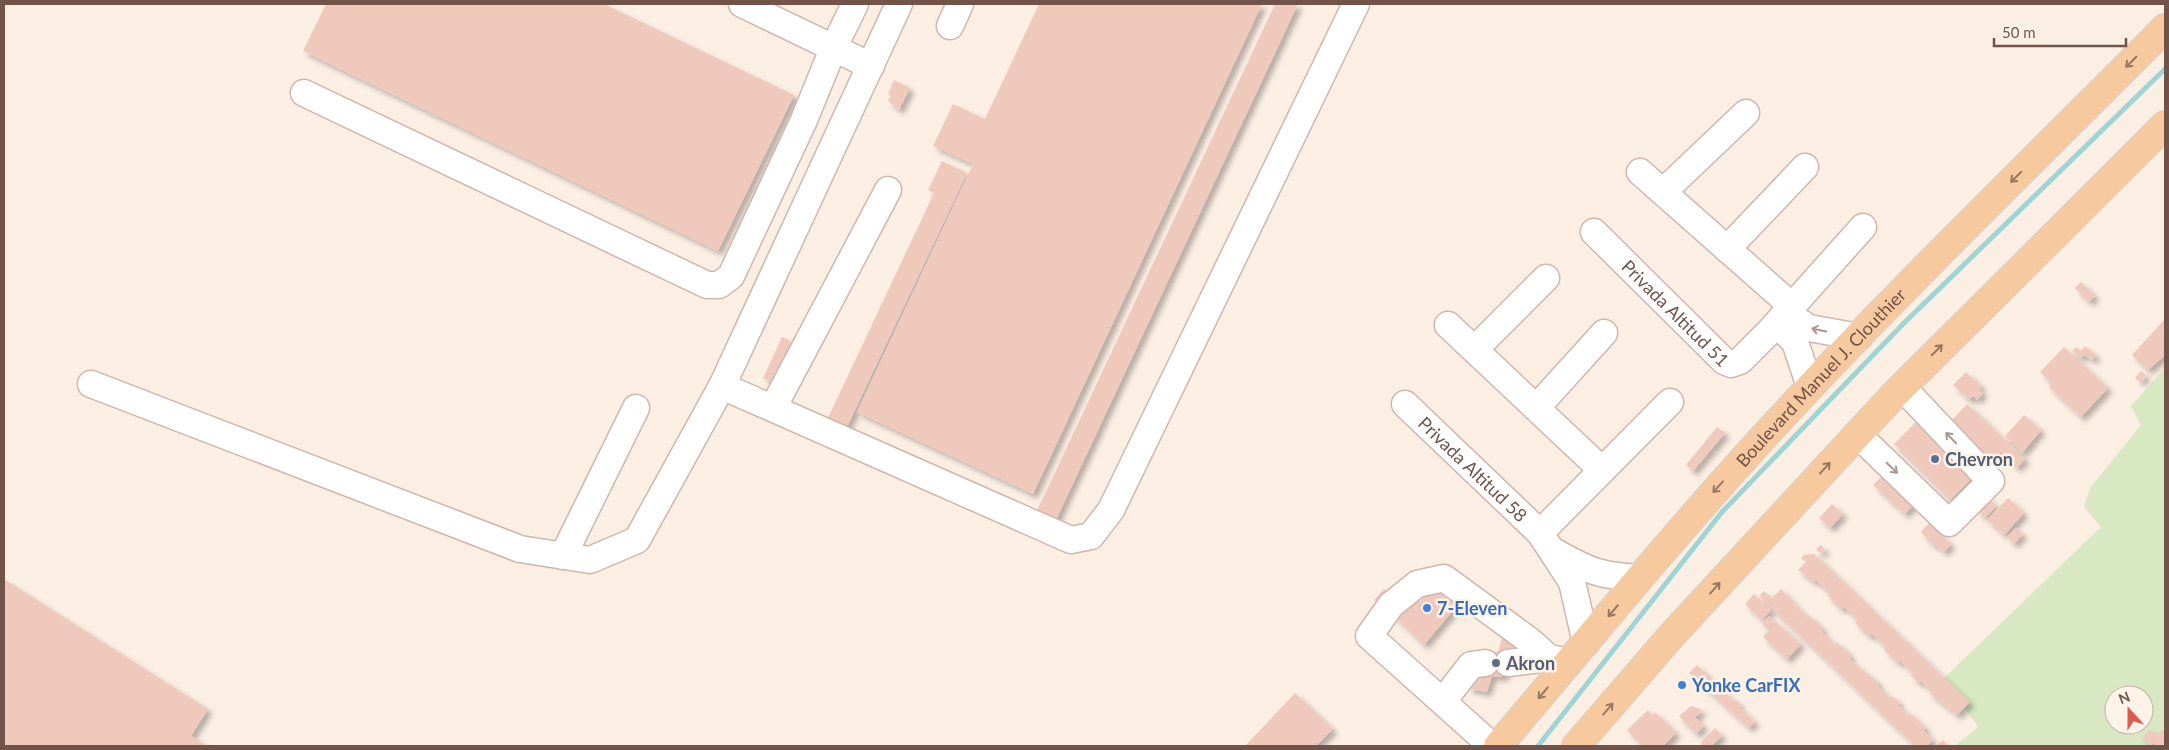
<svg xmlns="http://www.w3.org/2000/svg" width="2169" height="750" font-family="Lato,sans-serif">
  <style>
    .green { fill: #d7e8c2; fill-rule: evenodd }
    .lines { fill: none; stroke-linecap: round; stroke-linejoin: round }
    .stream { stroke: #9fd4d5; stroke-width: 5 }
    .building { fill: #efc9bc; filter: url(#shadow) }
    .minor-casing { stroke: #ceb7ad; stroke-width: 29 }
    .major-casing { stroke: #d7cfcc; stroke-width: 30 }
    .minor { stroke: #fff; stroke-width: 26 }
    .major { stroke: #f7c99e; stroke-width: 28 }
    .oneway { stroke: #997663 }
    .oneway2 { stroke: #aa9892 }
    .service-dot { fill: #5c6f8a; stroke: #fef3e8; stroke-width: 2 }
    .shop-dot { fill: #3f7fe0; stroke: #fef3e8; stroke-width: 2 }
    .labels { text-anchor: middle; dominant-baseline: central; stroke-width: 5; stroke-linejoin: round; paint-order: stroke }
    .street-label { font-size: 18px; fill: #71534a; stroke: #fef3e8 }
    .service-label { font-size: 18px; font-weight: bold; fill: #4e5e75; stroke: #fef3e8; text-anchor: start }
    .shop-label { font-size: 18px; font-weight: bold; fill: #366cbe; stroke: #fef3e8; text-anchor: start }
  </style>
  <defs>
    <filter id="shadow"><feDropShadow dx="4.5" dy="4.5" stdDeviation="2.5" flood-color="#0004"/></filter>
  </defs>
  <rect width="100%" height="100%" fill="#fbeee3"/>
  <!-- green -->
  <path class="green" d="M2165 368V726L2149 746H1955L1978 727 1944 678 2101 527 2084 507 2090 488 2141 425 2131 406ZM2114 695H2144V725H2114Z"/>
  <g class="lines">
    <!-- stream -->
    <path class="stream" d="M1538 746 1722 512 1903 324 2165 69"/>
  </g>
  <!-- building -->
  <g class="building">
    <path d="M326 4H604L794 95 718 251 303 51Z"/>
    <path d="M1039 4H1262L1033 494 857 412 973 164 933 146 953 104 985 119Z"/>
    <path d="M1275 4H1298L1053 526 1034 517Z"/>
    <path d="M894 80 910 88 899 110 888 101 891 96 888 94Z"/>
    <path d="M942 161 967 173 846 429 827 420 934 193 928 190Z"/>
    <path d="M2081 282 2095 296 2089 302 2075 288Z"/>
    <path d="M2165 319V328L2163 331 2165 333V355L2148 370 2132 355Z"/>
    <path d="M782 337 791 341 772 383 763 378Z"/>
    <path d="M2085 346 2096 355 2092 360 2084 354 2081 358 2072 351 2076 347 2081 351Z"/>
    <path d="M2064 347 2108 388 2081 417 2049 387 2052 383 2040 372Z"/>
    <path d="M2141 371 2146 375 2140 382 2135 378Z"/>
    <path d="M1966 372 1981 386 1979 389 1983 393 1977 400 1973 396 1969 400 1953 385Z"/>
    <path d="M1967 404 2025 459 2017 468 2001 452 1993 459 1984 453 1952 420Z"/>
    <path d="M2024 415 2041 430 2022 453 2005 436Z"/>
    <path d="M1920 418 1976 474 1950 500 1894 444Z"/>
    <path d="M1717 427 1725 433 1693 471 1686 465Z"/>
    <path d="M1884 474 1915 503 1905 514 1873 485Z"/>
    <path d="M1987 497 1996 506 1985 518 1976 509Z"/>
    <path d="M2008 498 2024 513 2004 535 1987 520Z"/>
    <path d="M1832 504 1843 514 1830 528 1819 518Z"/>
    <path d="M1929 523 1951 544 1944 552 1935 544 1934 546 1921 532Z"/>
    <path d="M2016 528 2023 534 2014 544 2007 537Z"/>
    <path d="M1821 545 1825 550 1821 554 1816 549Z"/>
    <path d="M1814 554 1970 702 1957 715 1929 693 1931 691 1921 681 1919 683 1911 676 1914 674 1900 661 1898 663 1884 650 1886 647 1872 634 1869 636 1855 623 1858 620 1844 607 1841 609 1828 596 1830 594 1816 580 1814 582 1798 570 1806 562 1801 558 1804 555Z"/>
    <path d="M4 579 208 709 191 736 207 746H4Z"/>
    <path d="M1438 582 1461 601 1424 645 1392 614 1411 594 1420 601Z"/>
    <path d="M1384 589 1389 593 1379 605 1374 600Z"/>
    <path d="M1781 589 1807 617 1809 615 1823 629 1821 631 1835 645 1837 642 1851 656 1849 659 1879 683 1877 685 1890 698 1892 696 1900 703 1898 705 1908 715 1910 713 1926 728 1923 730 1933 740 1927 746H1915L1759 596 1764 591 1772 598Z"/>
    <path d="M1754 594 1771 610 1762 620 1745 604Z"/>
    <path d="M1769 616 1774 622 1767 629 1762 623Z"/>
    <path d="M1776 622 1801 644 1787 659 1763 637Z"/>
    <path d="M1503 634 1524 639 1519 660 1509 658 1504 677 1492 676 1487 692 1467 688 1488 651 1498 652Z"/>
    <path d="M1697 665 1735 702 1736 700 1740 704 1739 707 1755 722 1749 728 1689 673Z"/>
    <path d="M1295 693 1333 729 1316 746H1248L1246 745Z"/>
    <path d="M1691 706 1703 710 1695 717 1704 726 1696 734 1679 716Z"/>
    <path d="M1648 710 1653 715 1655 712 1676 733 1663 746H1643L1627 730Z"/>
    <path d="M1715 728 1722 736 1711 746H1703L1701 744 1702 741Z"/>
    <path d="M2150 729 2158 735 2162 729 2165 731V746H2155L2153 742 2151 745 2142 739Z"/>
    <path d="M1943 740 1949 746H1935Z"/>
  </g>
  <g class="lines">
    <!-- minor casing -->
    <g class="minor-casing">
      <g id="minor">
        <path d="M742 4 871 66"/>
        <path d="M950 26 960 4"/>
        <path d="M304 93 707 285H719L731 276 804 120 833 49 855 4"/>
        <path d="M1640 172 1793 307"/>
        <path d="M1664 191 1746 113"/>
        <path id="s1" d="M1594 232 1724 361 1731 364 1740 361 1769 332 1863 227"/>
        <path d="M1727 249 1805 167"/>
        <path d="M1448 325 1602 470"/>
        <path d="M1475 349 1546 278"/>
        <path d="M91 384 520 549 590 560 637 540 722 386 899 4"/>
        <path d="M722 386 1071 540 1091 536 1111 510 1356 4"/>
        <path d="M1810 387 1795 342 1785 332 1781 319 1798 321 1809 328 1859 337"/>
        <path id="s2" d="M1405 404 1540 533 1572 582 1586 643"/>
        <path d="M1537 407 1604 333"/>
        <path d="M773 408 888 190"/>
        <path d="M1857 434 1949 523 1991 481 1902 387"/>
        <path d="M1540 533 1670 402"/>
        <path d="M1555 552C1589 571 1600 576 1639 578"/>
        <path d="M563 556 636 408"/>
        <path d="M1508 663 1549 658 1559 660"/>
        <path d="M1443 701 1471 665 1485 663"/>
        <path d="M1492 746 1369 636 1391 605 1417 584 1444 578 1530 641 1549 658"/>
      </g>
    </g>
    <!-- major casing -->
    <g class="major-casing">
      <g id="major">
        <path id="s3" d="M1498 746C1588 640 1677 531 1771 429 1898 291 2033 161 2165 28"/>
        <path d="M1576 746 1672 635 1893 396 2165 125"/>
      </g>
    </g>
    <!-- minor -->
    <use href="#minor" class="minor"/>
    <!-- major -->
    <use href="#major" class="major"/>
  </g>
  <!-- one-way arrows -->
  <defs><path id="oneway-shaft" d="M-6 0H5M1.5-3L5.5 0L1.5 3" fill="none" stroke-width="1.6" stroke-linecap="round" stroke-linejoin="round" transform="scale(1.25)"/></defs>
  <g class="oneway">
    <use href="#oneway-shaft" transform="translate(2131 62) rotate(135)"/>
    <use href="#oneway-shaft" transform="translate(2016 177) rotate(135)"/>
    <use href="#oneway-shaft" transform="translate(1937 350) rotate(-45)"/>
    <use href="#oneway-shaft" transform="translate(1825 468) rotate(-47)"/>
    <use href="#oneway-shaft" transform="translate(1718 487) rotate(132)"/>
    <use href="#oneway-shaft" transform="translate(1715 588) rotate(-48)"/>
    <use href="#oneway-shaft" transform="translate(1613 611) rotate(130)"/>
    <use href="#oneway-shaft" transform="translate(1543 693) rotate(130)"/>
    <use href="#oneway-shaft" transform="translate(1608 709) rotate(-49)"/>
  </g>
  <g class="oneway2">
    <use href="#oneway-shaft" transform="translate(1819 330) rotate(-168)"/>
    <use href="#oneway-shaft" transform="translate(1951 438) rotate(-134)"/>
    <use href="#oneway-shaft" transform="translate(1892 468) rotate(44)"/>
  </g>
  <!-- markers -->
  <g class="service-dot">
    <circle cx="1935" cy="459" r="5"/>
    <circle cx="1496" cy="663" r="5"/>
  </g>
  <g class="shop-dot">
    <circle cx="1427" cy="608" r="5"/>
    <circle cx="1682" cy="685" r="5"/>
  </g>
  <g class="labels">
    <!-- street labels -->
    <g class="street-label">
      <text stroke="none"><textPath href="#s1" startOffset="115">Privada Altitud 51</textPath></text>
      <text stroke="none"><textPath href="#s3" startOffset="490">Boulevard Manuel J. Clouthier</textPath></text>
      <text stroke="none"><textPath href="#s2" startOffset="94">Privada Altitud 58</textPath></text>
    </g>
    <!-- service labels -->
    <g class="service-label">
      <text x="1945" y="459">Chevron</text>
      <text x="1506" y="663">Akron</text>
    </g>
    <!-- shop labels -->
    <g class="shop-label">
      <text x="1437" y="608">7-Eleven</text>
      <text x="1692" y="685">Yonke CarFIX</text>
    </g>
  </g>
  <!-- border -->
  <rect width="2169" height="750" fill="none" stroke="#71534a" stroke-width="10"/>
  <!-- north arrow -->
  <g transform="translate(2129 710) rotate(339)"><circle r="24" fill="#fef3e8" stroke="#c6b3a9"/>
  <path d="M0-4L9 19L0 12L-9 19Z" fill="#e0594d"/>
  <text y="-8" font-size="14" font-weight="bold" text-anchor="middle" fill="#71534a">N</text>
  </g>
  <!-- scale -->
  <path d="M1994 38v8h132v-8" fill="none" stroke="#71534a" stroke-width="2.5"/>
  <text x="2002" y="38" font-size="15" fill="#71534a" stroke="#fef3e8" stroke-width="4" paint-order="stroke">50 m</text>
</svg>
